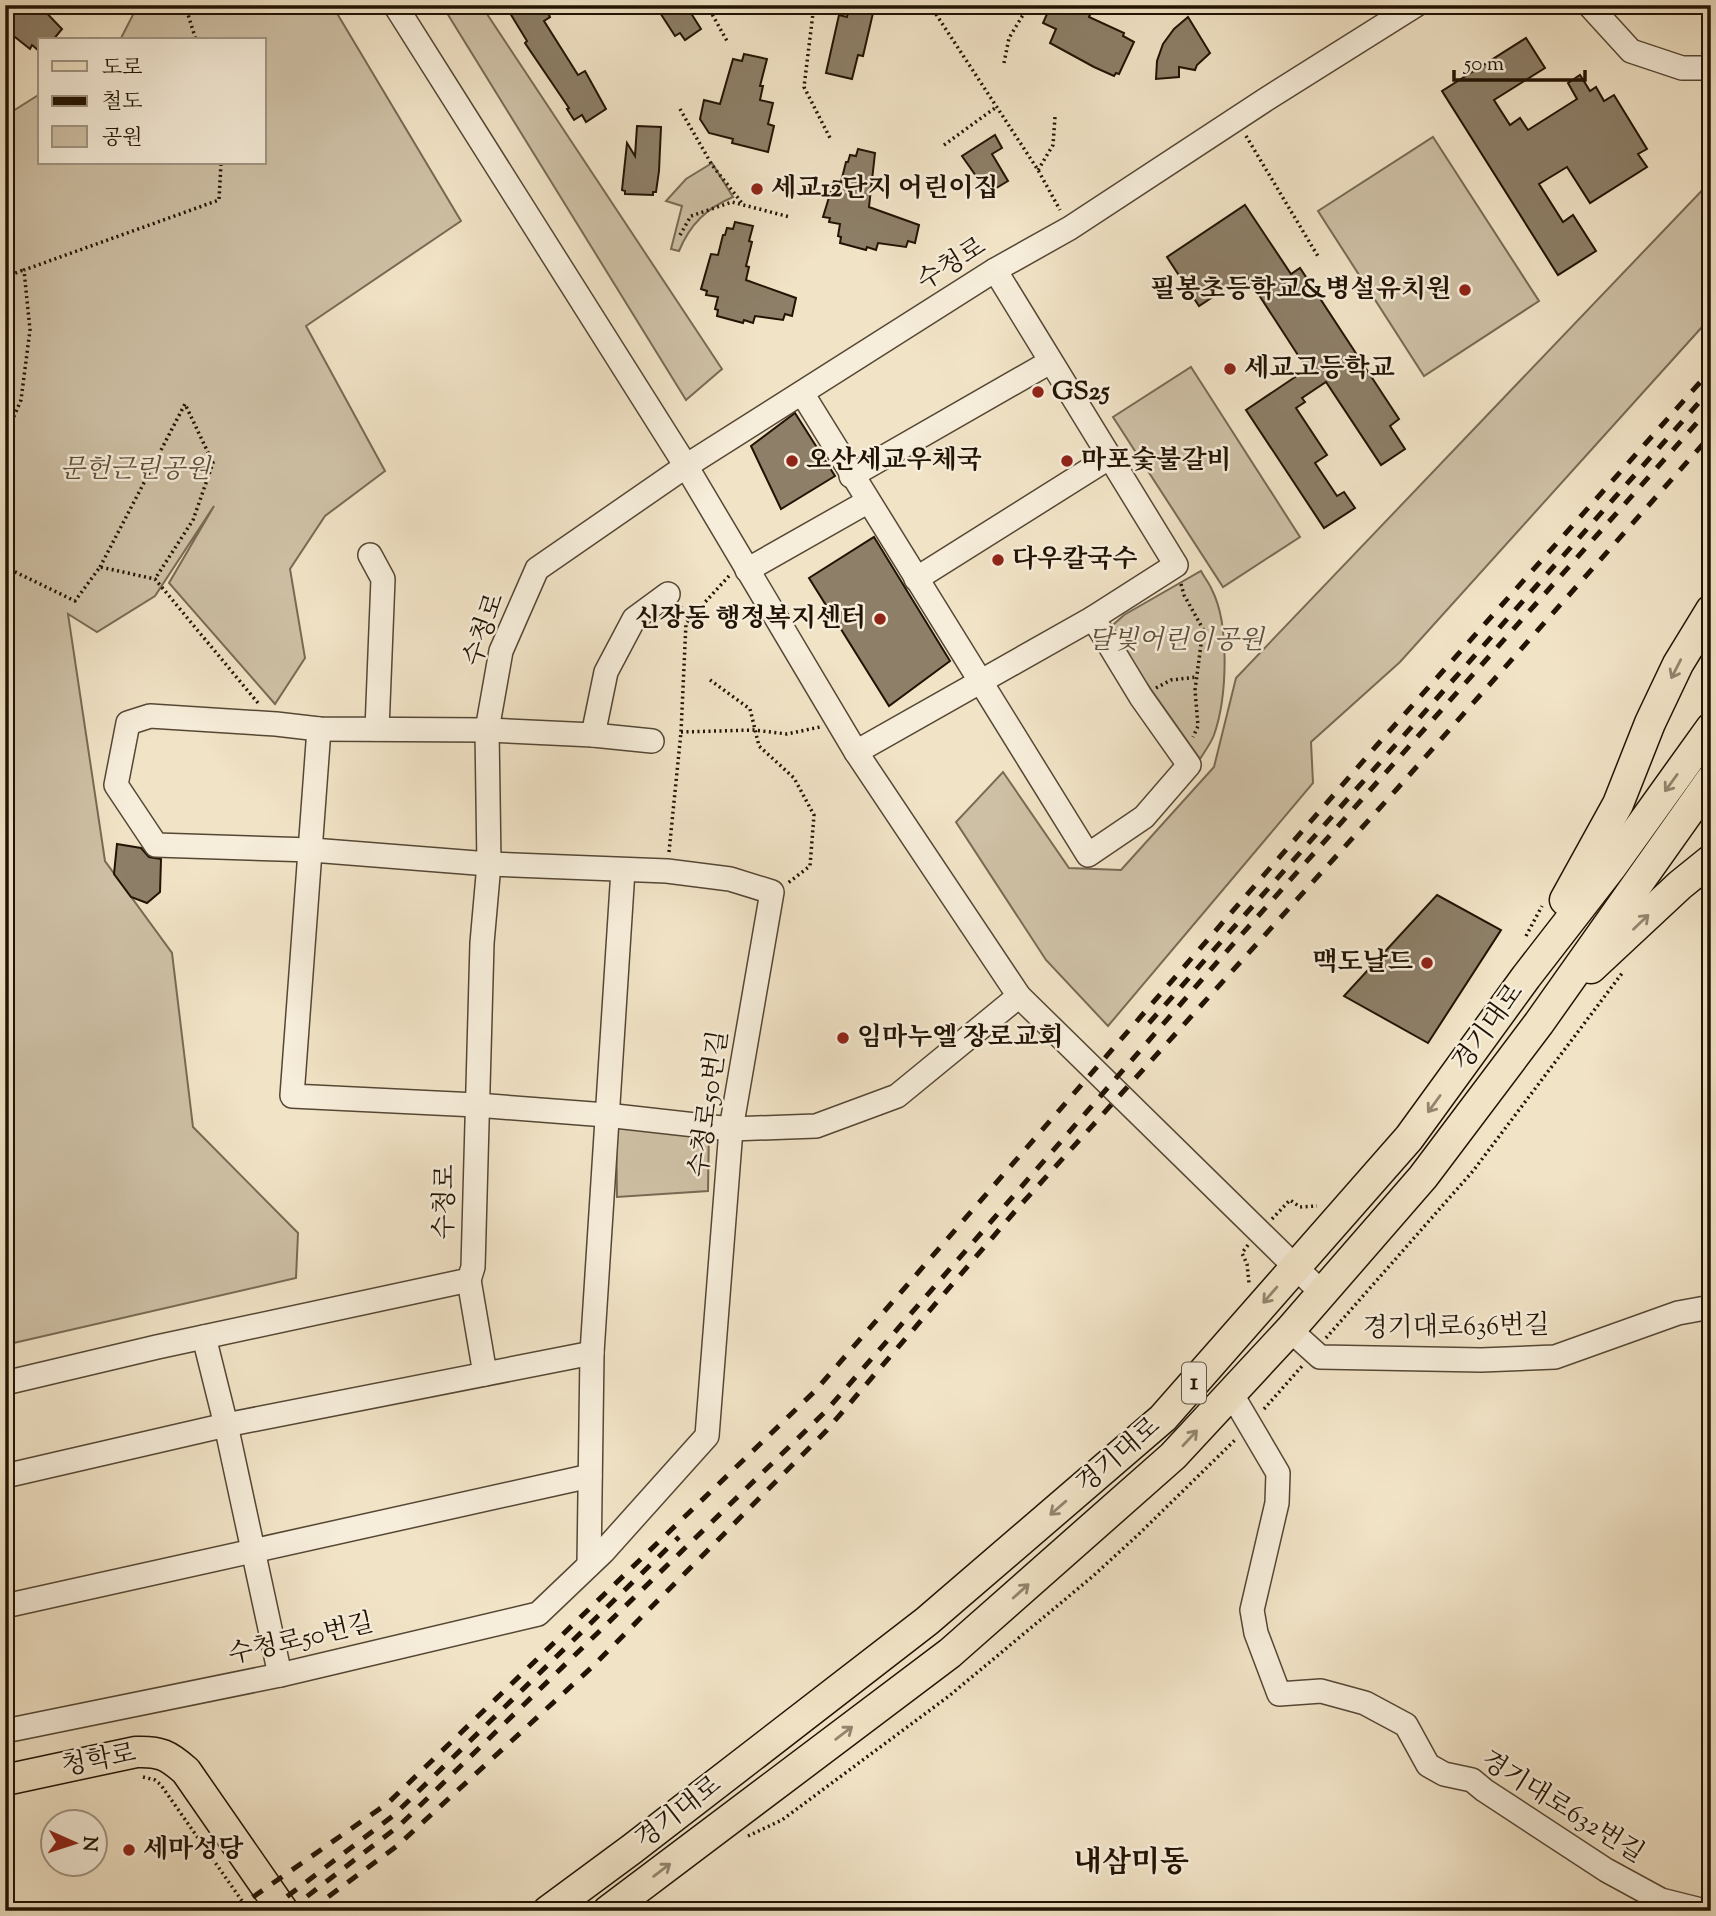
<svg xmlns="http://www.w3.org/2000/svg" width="1716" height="1916" font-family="'Sorts Mill Goudy','Noto Serif KR',serif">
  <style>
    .green { fill: #cec0a5; stroke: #786a54; stroke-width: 2 }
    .building { fill: #8d7f68; stroke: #211303; stroke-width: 2 }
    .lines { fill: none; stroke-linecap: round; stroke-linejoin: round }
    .minor-casing { stroke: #554734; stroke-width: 26 }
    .major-casing { stroke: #211303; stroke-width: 33 }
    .path { stroke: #211303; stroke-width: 3.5; stroke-dasharray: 2 3.5; stroke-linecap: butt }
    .minor { stroke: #f6edda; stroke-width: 23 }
    .major { stroke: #f1e3c6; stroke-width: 30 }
    .rail { stroke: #211303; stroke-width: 5; stroke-dasharray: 12 12; stroke-linecap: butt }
    .oneway { stroke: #93856e }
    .poi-dot { fill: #8f2418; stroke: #f6edda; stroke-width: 2.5 }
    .labels { text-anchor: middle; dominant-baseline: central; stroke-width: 5; stroke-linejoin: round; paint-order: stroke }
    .shield { fill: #f6edda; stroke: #615444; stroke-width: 2 }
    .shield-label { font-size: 24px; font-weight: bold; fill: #211303 }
    .poi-label { font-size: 26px; font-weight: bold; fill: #211303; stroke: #f6edda; text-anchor: start }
    .street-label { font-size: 26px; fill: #211303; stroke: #f6edda }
    .park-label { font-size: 26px; font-style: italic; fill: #5e503c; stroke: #f6edda }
    .quarter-label { font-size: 30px; font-weight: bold; fill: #211303; stroke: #f6edda }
  </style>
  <rect width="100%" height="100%" fill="#f1e3c6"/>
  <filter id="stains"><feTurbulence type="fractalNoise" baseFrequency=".00286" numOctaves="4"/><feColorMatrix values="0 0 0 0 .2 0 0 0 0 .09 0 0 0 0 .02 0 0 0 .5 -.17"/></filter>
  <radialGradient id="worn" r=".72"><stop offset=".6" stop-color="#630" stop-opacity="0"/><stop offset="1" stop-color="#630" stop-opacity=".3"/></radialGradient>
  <!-- green -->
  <g class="green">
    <path d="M138 5H332L461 221 306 326 385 471 325 516 290 569 305 658 275 704 169 583 214 506 155 596 97 632 68 614 105 861 172 953 193 1127 298 1233 296 1278 5 1345V116L40 94V163H264V40H120Z"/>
    <path d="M442 5H481L722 369 686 400Z"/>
    <path d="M1433 137 1539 301 1424 376 1318 211Z"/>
    <path d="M712 163 733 197C707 208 690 224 679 251L671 249 682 206 666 201 686 179Z"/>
    <path d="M1711 181V317L1400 662 1311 742 1313 783 1108 1026 1046 960 956 822 1003 772 1069 868 1121 870 1214 767 1236 678Z"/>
    <path d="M1191 367 1300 537 1223 587 1113 417Z"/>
    <path d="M1201 571C1204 577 1209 583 1212 590 1230 625 1227 698 1214 735 1211 743 1205 751 1200 759L1114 637V624L1124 615Z"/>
    <path d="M616 1118 709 1125 708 1191 617 1197Z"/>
  </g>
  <!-- building -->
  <g class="building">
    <path d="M5 5H39L62 29 53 40H40L39 51 32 45 30 49 5 29Z"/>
    <path d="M505 5H545L550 17 544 21 578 75 585 71 606 109 586 122 582 115 574 120 567 109 569 108 525 43 527 41Z"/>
    <path d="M655 5H683L687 11 689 10 701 29 685 40 680 33 675 36Z"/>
    <path d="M1051 5H1094L1089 17 1124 33 1123 36 1134 42 1119 74 1116 73 1114 76 1094 67 1050 43 1056 29 1043 23Z"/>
    <path d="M849 8 873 13 863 56 858 55 852 79 826 73 839 15 847 17Z"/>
    <path d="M1188 17 1210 53 1197 65 1195 70 1179 67V77L1156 79 1157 61 1163 44 1174 29Z"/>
    <path d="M1526 38 1545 68 1494 100 1510 125 1520 118 1528 130 1577 99 1568 83 1580 75 1590 91 1596 87 1604 101 1614 95 1647 149 1638 154 1647 167 1590 203 1567 167 1539 184 1563 222 1573 215 1596 251 1558 275 1442 91Z"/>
    <path d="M744 54 767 59 760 86H763L760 100 773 103 768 124 774 126 768 152 732 143 733 139 709 133 700 119 704 100 720 104 733 59 742 61Z"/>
    <path d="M637 126 661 127 659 171 656 192H653V195L625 194V191L622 190 627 143 635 156Z"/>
    <path d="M995 135 1002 148 992 154 1008 181 988 193 962 156Z"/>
    <path d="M858 149 875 153 869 207 919 225 915 243 908 241 906 247 878 243 876 250 867 247 866 250 840 243 841 237 838 236 840 224 829 222 830 218 823 217 834 181 841 182 846 162H848L850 155 856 156Z"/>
    <path d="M1245 205 1291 274 1300 268 1399 419 1390 426 1405 449 1381 465 1326 382 1302 398 1305 402 1296 408 1327 455 1315 463 1337 496 1344 492 1355 508 1324 528 1246 410 1307 369 1246 275 1199 306 1167 257Z"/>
    <path d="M735 222 753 226 749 241 752 242 746 266 749 267 746 280 796 298 792 316 785 314 783 320 755 316 753 323 744 320 743 323 717 316 718 310 715 309 718 297 706 295 707 291 701 289 711 254 718 255 723 235H725L727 228 733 229Z"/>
    <path d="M795 413 835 476 781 509 751 446Z"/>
    <path d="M874 537 950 661 889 706 809 578Z"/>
    <path d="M117 844 141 848 149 857 161 859 160 892 147 903 131 897 114 874Z"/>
    <path d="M1437 895 1501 930 1428 1043 1344 996Z"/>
  </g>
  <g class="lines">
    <!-- minor casing -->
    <g class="minor-casing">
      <g id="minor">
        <path d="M395 5 686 466 856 752 1019 996 1322 1293"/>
        <path d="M1589 5 1631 51 1682 68H1711"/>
        <path d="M802 393 1088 855 1144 817 1189 765 1141 697 1093 618 1176 565 995 270"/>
        <path d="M851 476 1050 362"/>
        <path d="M370 555 383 579 377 729"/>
        <path d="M747 570 867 502"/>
        <path d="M916 579 1110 457"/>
        <path d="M319 729 292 1096 476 1105 606 1115 731 1129 816 1126 897 1096 1019 996"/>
        <path d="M593 735 606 672 634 619 668 594"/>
        <path d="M856 752 1093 618"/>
        <path d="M469 1280 485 1374"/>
        <path d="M1290 1330 1320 1357 1481 1360 1555 1357 1678 1313 1711 1307"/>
        <path d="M204 1337 226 1425 280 1675"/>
        <path d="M5 1383 157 1347 469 1280 473 1267 482 943 489 864 487 730 501 651 537 569 686 466 995 270 1070 228 1265 100 1416 5"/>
        <path d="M1231 1393 1278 1473 1277 1503 1252 1610 1256 1633 1279 1694 1321 1691 1365 1703 1406 1725 1428 1765 1444 1774 1472 1780 1484 1790 1606 1870 1661 1900 1705 1911"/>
        <path d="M5 1476 226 1425 592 1353"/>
        <path d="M589 1565 592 1353 623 870"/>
        <path d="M5 1606 590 1476"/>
        <path d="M5 1731 280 1675 538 1614 603 1552 707 1436 731 1129 772 892 730 879 667 871 489 864 312 850 156 845 116 785 128 723 150 716 276 724 319 729 487 730 593 735 652 741"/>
      </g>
    </g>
    <!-- major casing -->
    <g class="major-casing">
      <g id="major">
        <path d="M1565 900 1618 804 1650 723 1678 664 1711 610"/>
        <path d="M1591 968 1680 885 1711 860"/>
        <path d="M5 1780 136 1752C160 1751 168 1755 186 1771L283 1911"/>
        <path d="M548 1911 632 1849 927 1621 1163 1418 1409 1138 1526 977 1612 866 1711 728"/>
        <path d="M608 1911 950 1653 1173 1456 1290 1330 1423 1177 1539 1023 1711 780"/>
      </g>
    </g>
    <!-- path -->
    <g class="path">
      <path d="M185 5 196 40"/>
      <path d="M707 5 727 41"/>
      <path d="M814 5 804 87 830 138"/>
      <path d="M930 5 1038 170 1060 210"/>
      <path d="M1004 63 1009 38 1029 5"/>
      <path d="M680 109 712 165 742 203"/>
      <path d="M1246 136 1319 258"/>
      <path d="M944 145 995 108"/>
      <path d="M1038 170 1053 145 1055 117"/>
      <path d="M680 235 691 216 732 202 790 217"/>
      <path d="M5 277 23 270"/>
      <path d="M5 437 21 400 30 330 24 270 219 200 221 163"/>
      <path d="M5 567 75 601 100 567 155 579 258 703"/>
      <path d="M100 567 185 404 213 463 193 520 155 579"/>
      <path d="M1181 584 1184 595 1203 629 1195 690 1198 726 1193 737"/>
      <path d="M680 606 690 618"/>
      <path d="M710 680 750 709 759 746 794 778 814 815 810 866 788 883"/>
      <path d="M1156 688 1171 680 1197 677"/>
      <path d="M681 732 754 730 787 734 820 727"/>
      <path d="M669 852 681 732 686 623 729 576"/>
      <path d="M1526 936 1542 906"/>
      <path d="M1272 1219 1290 1200 1300 1207 1317 1206"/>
      <path d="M1248 1245 1242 1253 1247 1264 1249 1283"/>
      <path d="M1326 1338 1473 1171 1623 972"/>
      <path d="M1264 1409 1303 1365"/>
      <path d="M143 1777 155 1780 161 1785 249 1911"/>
      <path d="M748 1836 782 1820 949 1696 1092 1577 1140 1533 1237 1438"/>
      <path d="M515 1911 526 1902"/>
    </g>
    <!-- minor -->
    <use href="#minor" class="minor"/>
    <!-- major -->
    <use href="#major" class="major"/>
    <!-- rail -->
    <g class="rail">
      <path d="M1149 1023 1711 389"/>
      <path d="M233 1911 388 1803 815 1391 1378 744 1711 370"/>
      <path d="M268 1911 394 1815 679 1537"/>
      <path d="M288 1911 400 1825 826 1411 1219 960 1711 407"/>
      <path d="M309 1911 397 1846 591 1668 826 1431 1017 1209 1396 790 1711 435"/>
    </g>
  </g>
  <!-- one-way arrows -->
  <defs><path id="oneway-shaft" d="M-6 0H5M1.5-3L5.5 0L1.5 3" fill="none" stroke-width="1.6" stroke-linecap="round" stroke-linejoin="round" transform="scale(1.75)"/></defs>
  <g class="oneway">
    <use href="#oneway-shaft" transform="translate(1676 669) rotate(117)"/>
    <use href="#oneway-shaft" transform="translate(1671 783) rotate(126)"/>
    <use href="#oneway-shaft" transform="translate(1641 922) rotate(-44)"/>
    <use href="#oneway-shaft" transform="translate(1434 1104) rotate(126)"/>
    <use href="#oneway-shaft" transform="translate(1270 1295) rotate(131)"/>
    <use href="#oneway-shaft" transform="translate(1190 1438) rotate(-47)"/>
    <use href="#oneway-shaft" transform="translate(1058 1508) rotate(139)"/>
    <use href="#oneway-shaft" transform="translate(1021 1591) rotate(-42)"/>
    <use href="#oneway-shaft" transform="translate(844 1733) rotate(-37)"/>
    <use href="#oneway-shaft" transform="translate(662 1870) rotate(-37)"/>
  </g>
  <!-- markers -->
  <g class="poi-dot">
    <circle cx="757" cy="189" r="7"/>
    <circle cx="1465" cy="290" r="7"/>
    <circle cx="1230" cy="369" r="7"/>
    <circle cx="1038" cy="392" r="7"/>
    <circle cx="792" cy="461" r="7"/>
    <circle cx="1067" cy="461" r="7"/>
    <circle cx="998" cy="560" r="7"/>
    <circle cx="880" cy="619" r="7"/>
    <circle cx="1427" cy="963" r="7"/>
    <circle cx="843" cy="1038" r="7"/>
    <circle cx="129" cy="1850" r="7"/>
  </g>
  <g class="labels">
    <!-- shield labels -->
    <rect class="shield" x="1182" y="1362.5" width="24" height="41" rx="5"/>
    <g class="shield-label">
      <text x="1194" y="1383">1</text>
    </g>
    <!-- poi labels -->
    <g class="poi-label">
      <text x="771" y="189">세교12단지 어린이집</text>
      <text x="1451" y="290" text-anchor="end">필봉초등학교&amp;병설유치원</text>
      <text x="1244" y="369">세교고등학교</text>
      <text x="1052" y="392">GS25</text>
      <text x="806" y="461">오산세교우체국</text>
      <text x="1081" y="461">마포숯불갈비</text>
      <text x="1012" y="560">다우칼국수</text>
      <text x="866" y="619" text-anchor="end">신장동 행정복지센터</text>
      <text x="1413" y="963" text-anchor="end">맥도날드</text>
      <text x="857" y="1038">임마누엘 장로교회</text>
      <text x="143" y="1850">세마성당</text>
    </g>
    <!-- street labels -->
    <g class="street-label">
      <text transform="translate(952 265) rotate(-32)">수청로</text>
      <text transform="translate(485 630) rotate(-71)">수청로</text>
      <text transform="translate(1489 1028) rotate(-54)">경기대로</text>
      <text transform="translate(710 1104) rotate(-82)">수청로50번길</text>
      <text transform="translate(446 1202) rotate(-89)">수청로</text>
      <text transform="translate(1456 1328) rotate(-1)">경기대로636번길</text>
      <text transform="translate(1119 1456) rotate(-41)">경기대로</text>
      <text transform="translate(301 1640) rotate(-13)">수청로50번길</text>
      <text transform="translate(99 1761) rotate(-11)">청학로</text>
      <text transform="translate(1562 1808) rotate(32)">경기대로632번길</text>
      <text transform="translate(679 1813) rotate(-38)">경기대로</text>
    </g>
    <!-- park labels -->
    <g class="park-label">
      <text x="135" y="470">문헌근린공원</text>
      <text x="1176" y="641">달빛어린이공원</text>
    </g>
    <!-- quarter labels -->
    <g class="quarter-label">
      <text x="1131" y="1863">내삼미동</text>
    </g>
  </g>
  <!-- margin -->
  <rect width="1716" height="1916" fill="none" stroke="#f1e3c6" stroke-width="28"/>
  <rect x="7" y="7" width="1702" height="1902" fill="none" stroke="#211303" stroke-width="3.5"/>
  <rect x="14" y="14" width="1688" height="1888" fill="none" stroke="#211303" stroke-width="2"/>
  <!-- legend -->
  <rect x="38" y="38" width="228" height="126" fill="#f6edda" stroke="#a19684" stroke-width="2"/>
  <rect x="52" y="61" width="35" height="10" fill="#f1e3c6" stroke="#a19684" stroke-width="2"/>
  <text x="102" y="74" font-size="21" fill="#211303">도로</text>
  <rect x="52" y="96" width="35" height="10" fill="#211303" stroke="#a19684" stroke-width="2"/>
  <text x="102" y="108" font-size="21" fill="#211303">철도</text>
  <rect x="52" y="126" width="35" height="21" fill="#cec0a5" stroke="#a19684" stroke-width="2"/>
  <text x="102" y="144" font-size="21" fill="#211303">공원</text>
  <!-- north arrow -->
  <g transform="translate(74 1843) rotate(93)"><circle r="33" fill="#f6edda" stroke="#a19684" stroke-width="2"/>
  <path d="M0-5L12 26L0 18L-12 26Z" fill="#8f2418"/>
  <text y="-10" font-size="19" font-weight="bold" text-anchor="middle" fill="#211303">N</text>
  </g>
  <!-- scale -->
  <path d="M1454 70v10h131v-10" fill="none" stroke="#211303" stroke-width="3.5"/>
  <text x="1464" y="70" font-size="21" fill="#211303" stroke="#f6edda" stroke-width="5" paint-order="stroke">50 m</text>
  <rect width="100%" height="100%" filter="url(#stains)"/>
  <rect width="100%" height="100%" fill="url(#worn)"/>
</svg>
